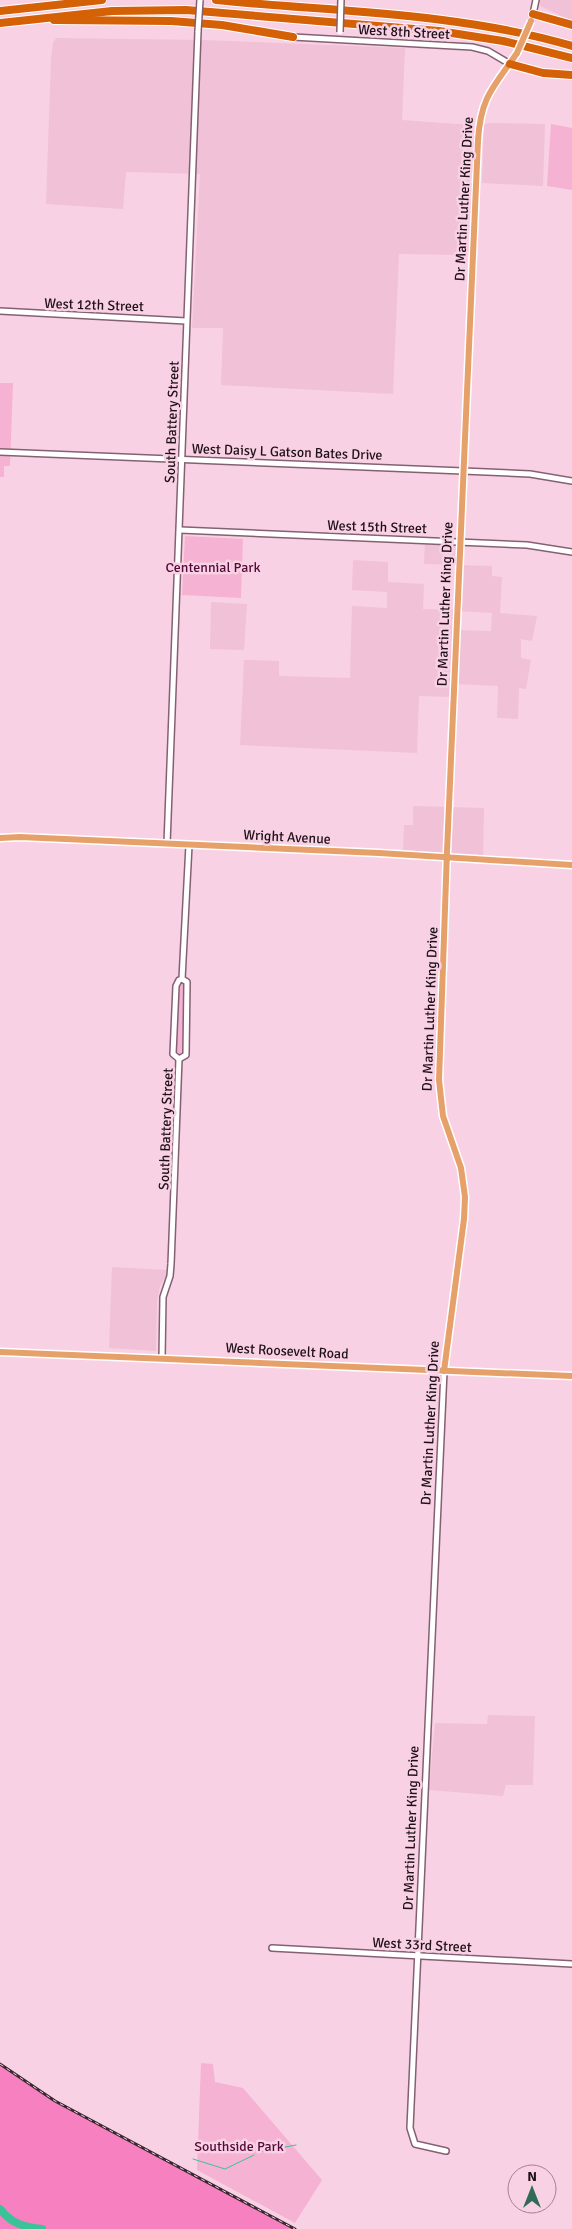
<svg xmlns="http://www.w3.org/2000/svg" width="572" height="2229" font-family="Signika,sans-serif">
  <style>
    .built { fill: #f0c1d7; fill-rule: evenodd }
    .green { fill: #f5b2d3 }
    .forest { fill: #f780c0 }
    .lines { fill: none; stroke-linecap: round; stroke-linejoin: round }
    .stream { stroke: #3cc299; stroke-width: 1 }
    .river { stroke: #3cc299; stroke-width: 8 }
    .minor-casing { stroke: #846172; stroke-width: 8 }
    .major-casing { stroke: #fff; stroke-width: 9 }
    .highway-casing { stroke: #fff; stroke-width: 10 }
    .minor { stroke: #fff; stroke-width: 5 }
    .major { stroke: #e6a06a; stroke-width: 6 }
    .highway { stroke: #d56106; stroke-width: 8 }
    .rail-casing { stroke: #392830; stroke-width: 3 }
    .rail { stroke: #f9d1e4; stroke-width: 1; stroke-dasharray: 4; stroke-linecap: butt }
    .minor-bridge-casing { stroke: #846172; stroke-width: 8; stroke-linecap: butt }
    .major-bridge-casing { stroke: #fff; stroke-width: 9; stroke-linecap: butt }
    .minor-bridge { stroke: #fff; stroke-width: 5 }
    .major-bridge { stroke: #e6a06a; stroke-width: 6 }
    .labels { text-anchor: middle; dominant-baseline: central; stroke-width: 5; stroke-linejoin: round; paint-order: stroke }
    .street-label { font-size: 14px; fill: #1f1118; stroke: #f9d1e4 }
    .park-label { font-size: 14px; fill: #540938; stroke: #f9d1e4 }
  </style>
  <rect width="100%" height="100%" fill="#f9d1e4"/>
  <!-- built -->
  <g class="built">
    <path d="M540 0H572V21L540 6Z"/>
    <path d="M56 38 203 40 405 48 402 120 472 125 467 255 399 254 393 394 221 385 223 328H192L200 174 126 172 123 209 46 204 51 59 53 43Z"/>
    <path d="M490 123 545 124 543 186 482 183 484 124Z"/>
    <path d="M425 540 460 542 459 565 492 566V576L502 577 500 613 537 616 532 641 521 639V658L531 660 526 689 519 688 518 719 497 718 498 686 455 684 454 697 419 696 417 753 240 745 244 660 279 661V676L350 678 352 606 387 608V592L352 590 353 560 388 562V582L424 584 423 609 457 610 459 565 424 564ZM457 611 492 613 491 631 457 630Z"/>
    <path d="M211 602 247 604 244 650 210 649Z"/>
    <path d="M413 806 484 808 483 859 403 855 404 825H413Z"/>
    <path d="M112 1267 167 1270 166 1276 160 1286 157 1302 156 1351 109 1348Z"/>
    <path d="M488 1715 535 1716 533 1785H506L503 1796 429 1790 435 1723 487 1724Z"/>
  </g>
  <!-- green -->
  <g class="green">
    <path d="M551 124 572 128V190L547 186Z"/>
    <path d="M0 383H13L10 466H4V477H0Z"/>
    <path d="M185 536 243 539 241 598 182 595Z"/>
    <path d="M181 981 186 985 183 1051 179 1055 175 1052 178 985Z"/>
    <path d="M201 2063 213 2064 215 2082 243 2088 322 2180 295 2223 197 2170Z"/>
  </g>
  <!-- forest -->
  <path class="forest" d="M0 2064 55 2101 295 2229H0Z"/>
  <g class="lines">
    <!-- stream -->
    <g class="stream">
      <path d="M258 2152 296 2145"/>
      <path d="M193 2159 225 2169 254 2155"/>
    </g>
    <!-- river -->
    <path class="river" d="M0 2209C12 2224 24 2227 42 2229"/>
    <!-- minor casing -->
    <g class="minor-casing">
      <g id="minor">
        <path d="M533 14 536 0"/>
        <path d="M293 37 472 47 488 51 510 64"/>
        <path d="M0 311 186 321"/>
        <path d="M0 452 463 471 530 474 572 481"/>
        <path d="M180 530 527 545 572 552"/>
        <path d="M167 844 198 31"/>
        <path d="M179 1059 173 1054 176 986 179 980 182 979 189 845"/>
        <path d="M179 1059 186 1055 187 982 182 979"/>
        <path d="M162 1358 163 1297 170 1276 171 1264 179 1059"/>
        <path d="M444 1371 410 2128 415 2144 446 2151"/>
        <path d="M272 1948 572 1964"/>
      </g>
    </g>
    <!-- major casing -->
    <g class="major-casing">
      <g id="major">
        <path d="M0 838 20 837 379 853 572 865"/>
        <path d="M0 1352 572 1376"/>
        <path d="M444 1371 464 1219 465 1197 461 1168 443 1116 439 1080 447 851 478 140C481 96 493 88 517 53"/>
      </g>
    </g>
    <!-- highway casing -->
    <g class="highway-casing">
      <g id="highway">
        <path d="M216 0C334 12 457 12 572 46"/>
        <path d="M0 11 102 0"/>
        <path d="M533 14 572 25"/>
        <path d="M54 20 171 21 222 25 293 37"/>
        <path d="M0 23 112 11 186 10 439 31 503 41 572 58"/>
        <path d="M510 64 543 73 572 75"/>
      </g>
    </g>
    <!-- minor -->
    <use href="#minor" class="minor"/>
    <!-- major -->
    <use href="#major" class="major"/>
    <!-- highway -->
    <use href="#highway" class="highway"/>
    <!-- rail casing -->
    <g class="rail-casing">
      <path id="rail" d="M0 2064 55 2101 295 2229"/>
    </g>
    <!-- rail -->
    <use href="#rail" class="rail"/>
    <!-- minor-bridge casing -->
    <g class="minor-bridge-casing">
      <g id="minor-bridge">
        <path d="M198 31 200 0"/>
        <path d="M340 32 341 0"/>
      </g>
    </g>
    <!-- major-bridge casing -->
    <g class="major-bridge-casing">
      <path id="major-bridge" d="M517 53 531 21"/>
    </g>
    <!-- minor-bridge -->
    <use href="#minor-bridge" class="minor-bridge"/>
    <!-- major-bridge -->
    <use href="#major-bridge" class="major-bridge"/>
  </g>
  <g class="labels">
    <!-- street labels -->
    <g class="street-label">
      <text transform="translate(404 32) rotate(3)">West 8th Street</text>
      <text transform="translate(464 199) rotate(-87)">Dr Martin Luther King Drive</text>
      <text transform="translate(94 305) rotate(2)">West 12th Street</text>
      <text transform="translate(172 422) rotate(-88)">South Battery Street</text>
      <text transform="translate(287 452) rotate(2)">West Daisy L Gatson Bates Drive</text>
      <text transform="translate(377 527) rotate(2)">West 15th Street</text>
      <text transform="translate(445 604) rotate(-88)">Dr Martin Luther King Drive</text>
      <text transform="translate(287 837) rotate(3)">Wright Avenue</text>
      <text transform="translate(430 1009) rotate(-88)">Dr Martin Luther King Drive</text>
      <text transform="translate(166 1129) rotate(-88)">South Battery Street</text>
      <text transform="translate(287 1351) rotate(3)">West Roosevelt Road</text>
      <text transform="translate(430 1423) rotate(-87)">Dr Martin Luther King Drive</text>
      <text transform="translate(411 1828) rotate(-88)">Dr Martin Luther King Drive</text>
      <text transform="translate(422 1945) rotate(3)">West 33rd Street</text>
    </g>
    <!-- park labels -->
    <g class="park-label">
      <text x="213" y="567">Centennial Park</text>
      <text x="239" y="2146">Southside Park</text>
    </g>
  </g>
  <!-- north arrow -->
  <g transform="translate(532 2189)"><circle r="24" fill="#f9d1e4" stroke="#a28492"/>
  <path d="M0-4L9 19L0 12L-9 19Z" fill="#2f6b56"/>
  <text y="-8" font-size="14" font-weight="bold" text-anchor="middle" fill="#1f1118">N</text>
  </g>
</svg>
